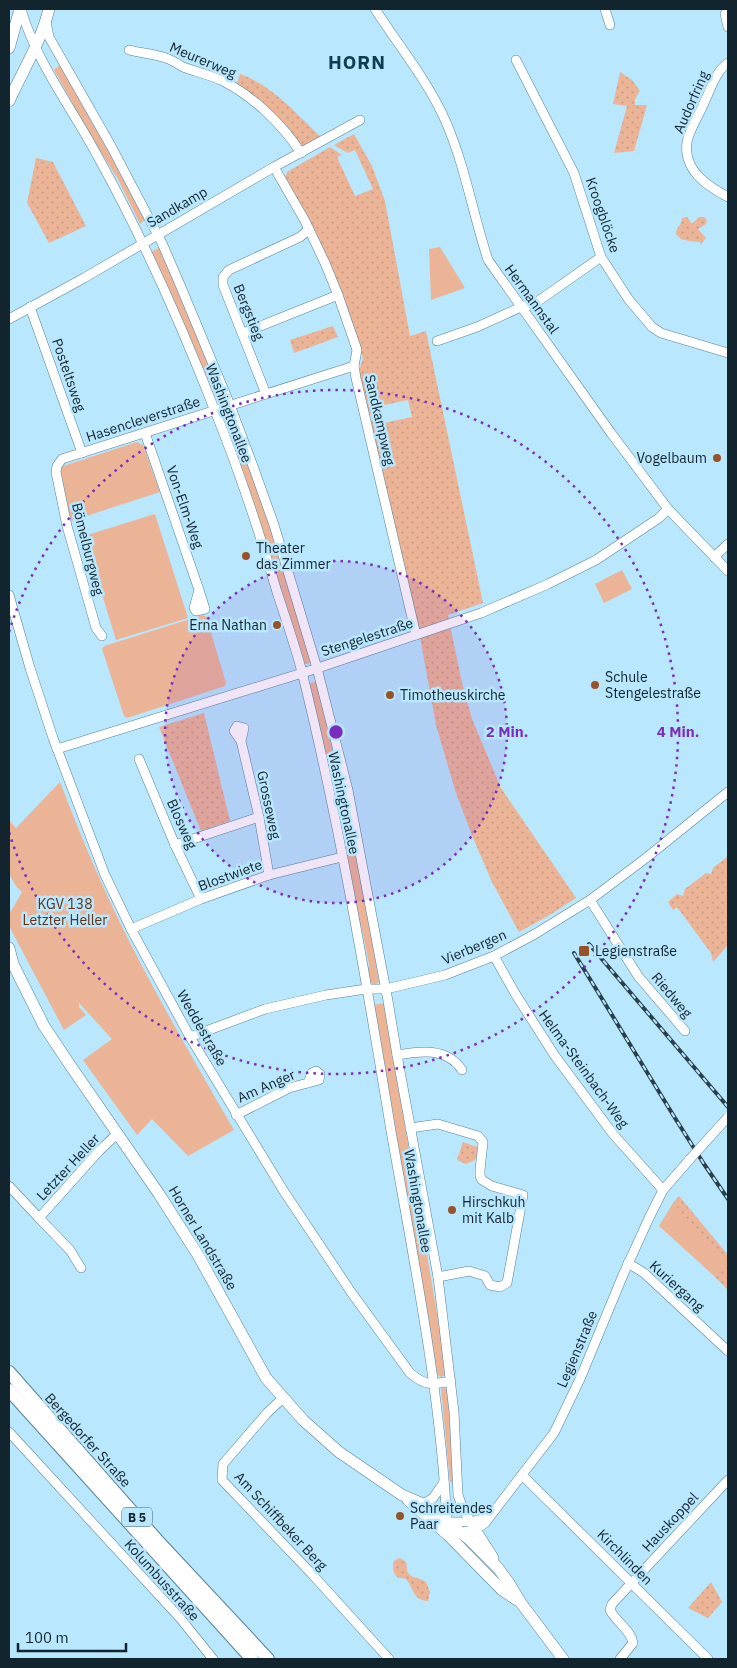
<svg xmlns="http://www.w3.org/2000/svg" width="737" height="1668" font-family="'IBM Plex Sans',sans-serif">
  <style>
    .green { fill: #ecb497 }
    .park { fill: url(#park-dots) }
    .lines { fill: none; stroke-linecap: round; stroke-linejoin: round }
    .minor-casing { stroke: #558196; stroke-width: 10 }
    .major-casing { stroke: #558196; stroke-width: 12 }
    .highway-casing { stroke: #558196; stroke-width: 14 }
    .minor { stroke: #fff; stroke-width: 9 }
    .major { stroke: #fff; stroke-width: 11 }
    .highway { stroke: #fff; stroke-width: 12 }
    .rail-casing { stroke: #293f4a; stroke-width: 4 }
    .rail { stroke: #b8e7fe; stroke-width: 2; stroke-dasharray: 5.5; stroke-linecap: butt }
    .minor-bridge-casing { stroke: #558196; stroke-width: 10; stroke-linecap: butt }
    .minor-bridge { stroke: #fff; stroke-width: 9 }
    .ring { fill: none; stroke: #7b2cbf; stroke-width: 2.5; stroke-dasharray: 2.5 5 }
    .poi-dot { fill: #975229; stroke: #b8e7fe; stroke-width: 2 }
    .labels { text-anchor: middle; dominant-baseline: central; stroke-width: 5; stroke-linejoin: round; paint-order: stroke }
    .shield { fill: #b8e7fe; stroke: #445e6c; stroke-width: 1 }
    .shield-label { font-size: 12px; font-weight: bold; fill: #12242d }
    .street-label { font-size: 14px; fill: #12242d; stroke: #b8e7fe }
    .poi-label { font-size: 14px; fill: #12242d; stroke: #b8e7fe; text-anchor: start }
    .park-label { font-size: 14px; fill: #623113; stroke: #b8e7fe }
    .district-label { font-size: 19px; font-weight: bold; letter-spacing: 1px; fill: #0f3d50; stroke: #b8e7fe }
    .centre { fill: #7b2cbf; stroke: #b8e7fe; stroke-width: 2.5 }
    .ring-label { font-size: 15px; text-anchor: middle; font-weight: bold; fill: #7b2cbf; stroke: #b8e7fe; stroke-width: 5; stroke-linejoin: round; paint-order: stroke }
  </style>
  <defs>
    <pattern id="park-dots" width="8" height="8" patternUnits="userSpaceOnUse" patternTransform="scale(1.25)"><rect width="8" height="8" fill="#ecb497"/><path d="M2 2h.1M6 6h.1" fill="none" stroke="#c99b82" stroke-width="1.8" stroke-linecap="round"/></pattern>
  </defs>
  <rect width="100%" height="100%" fill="#b8e7fe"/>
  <!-- green -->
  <g class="green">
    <path d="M60 65 146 219 140 224 118 179 95 143 54 70Z"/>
    <path d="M440 247 465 288 431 300 429 249Z"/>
    <path d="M159 248 184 301 224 400 221 403 218 404 215 403 149 253Z"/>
    <path d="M232 418 251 467 311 661 308 664H303L222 421Z"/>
    <path d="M137 442 143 445 160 492 71 521 60 470 63 466Z"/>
    <path d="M155 514 188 618 116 640 84 536Z"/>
    <path d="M622 570 632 589 604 603 595 584Z"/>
    <path d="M203 615 206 616 226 683 225 686 127 718 124 716 102 649 104 646Z"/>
    <path d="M318 681 342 795C350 803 352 831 354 843 363 889 371 936 379 982L374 985 369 982 368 970 369 964 361 925 358 919 346 850 307 684Z"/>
    <path d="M60 782C81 837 104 891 130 943 163 1007 198 1068 234 1130L188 1156 152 1119 137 1135 83 1060 112 1039 79 1003V1007L86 1015 64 1030 9 926V911H11L22 892 16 886 9 874V820L16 828Z"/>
    <path d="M384 1003 447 1372V1374L441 1377 437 1374 428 1315 373 1005Z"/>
    <path d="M673 1203 726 1262 712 1274 659 1226Z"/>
    <path d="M441 1388 448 1389 450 1393 454 1482H450Z"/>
  </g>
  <!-- park -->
  <g class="park">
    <path d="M620 72 632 80 640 91 635 99V105H647L634 151 614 153 627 106 613 104Z"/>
    <path d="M240 74C274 86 296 114 322 138L302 148C285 121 263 101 237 83Z"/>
    <path d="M354 134 372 166 385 201 410 336 426 331 483 603 448 615 462 683 472 719 501 788 576 898 548 916 519 932 492 882 473 838 455 790 436 725 418 626 369 421 378 419 379 424 412 417 408 400 375 407 376 414 367 416 358 374 363 358 351 321 285 178 287 172 330 147 342 155 337 157 355 196 373 189 355 150 348 153 334 145Z"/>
    <path d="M36 158 53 162 86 226 49 243 27 203Z"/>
    <path d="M687 217 692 224 699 217H704L707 220 706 224 698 229 706 238 700 245V242C693 242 688 241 681 239L676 234C676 227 682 225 682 218Z"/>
    <path d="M333 326 338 337 294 353 290 340Z"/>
    <path d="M204 713 230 821 201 831 159 727Z"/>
    <path d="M728 856V945L713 962 711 953 677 907 673 910 668 902 677 894 683 896 685 889 706 873 711 874 713 868Z"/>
    <path d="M463 1142 477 1147V1155L475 1160 466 1164 457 1160Z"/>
    <path d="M679 1196 728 1255V1290L712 1274 725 1262 673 1203Z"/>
    <path d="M399 1558C412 1562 403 1569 410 1575 414 1578 422 1579 426 1582L430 1592 428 1601C412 1600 414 1588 406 1579 404 1578 401 1578 399 1578 393 1575 392 1567 394 1561Z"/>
    <path d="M711 1582 722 1602 708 1618 688 1608Z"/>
  </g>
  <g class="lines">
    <!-- minor casing -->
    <g class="minor-casing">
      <g id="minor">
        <path d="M21 9C36 62 72 108 98 157 143 238 181 324 215 411 239 470 259 531 277 592 286 620 296 648 303 676 340 826 366 979 391 1131 414 1262 441 1393 447 1526"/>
        <path d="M375 9C399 46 428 81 446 122 465 166 473 214 488 260L611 433 668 509 728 571"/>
        <path d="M605 9 610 25"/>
        <path d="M725 14 728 27"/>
        <path d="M46 22 49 37 111 146 162 243 181 287 230 405 253 466 274 525 317 668 348 790 388 1001 397 1055 438 1277 454 1412 458 1495 463 1509 475 1530"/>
        <path d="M129 50C141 53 155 54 166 58 172 60 178 64 183 67 197 72 210 75 223 81 254 97 282 124 301 153"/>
        <path d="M516 60 574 173 601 257 629 300 652 327 661 333 728 353"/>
        <path d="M728 63C715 72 711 89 704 103 699 115 690 128 687 142 683 170 707 186 728 197"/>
        <path d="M274 167 305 221 325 263 338 295 357 350 354 366 356 378 416 635"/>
        <path d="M30 307 82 453"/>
        <path d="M9 319 84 278 274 167 360 120"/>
        <path d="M243 333 338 295"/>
        <path d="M437 341 477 327 521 307 534 304 601 257"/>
        <path d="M266 394 223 285V277L229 270 300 237 309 229"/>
        <path d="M145 433 199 590 194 608 196 611 205 609 199 590"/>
        <path d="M714 557 728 544"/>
        <path d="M9 595 30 668 53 738 105 875 131 929 190 1037 283 1190 351 1292 410 1373C425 1386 432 1385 451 1381"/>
        <path d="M102 636 96 628 67 526 56 472 57 466 62 459 354 366"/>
        <path d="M241 741 234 731 237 726 244 728 241 741 259 817 269 875"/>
        <path d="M57 749 315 669 481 613 548 584 596 560 659 518 668 509"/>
        <path d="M139 759 175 845 201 899"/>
        <path d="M175 845 259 817"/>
        <path d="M590 900 638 976 685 1031"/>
        <path d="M131 929 201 899 269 875 342 857"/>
        <path d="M494 956 516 995 555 1056 613 1134 663 1190"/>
        <path d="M190 1037 265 1009 326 995 366 989H386L445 975 494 956 535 934 590 900 646 858 728 792"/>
        <path d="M397 1055C420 1051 447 1047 462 1070"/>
        <path d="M236 1115 289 1088 319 1080 320 1074 316 1071 312 1073 308 1083"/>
        <path d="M410 1128 438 1124 478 1136 483 1142 480 1170V1176L482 1180 492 1186 523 1195 507 1283 500 1287 490 1285 485 1276 469 1271 438 1277"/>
        <path d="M9 1186 39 1218"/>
        <path d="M628 1263 644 1273 728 1351"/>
        <path d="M81 1268 70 1250 39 1218 99 1151 117 1134"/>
        <path d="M283 1398 267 1413 223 1464 222 1480 311 1573 389 1659"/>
        <path d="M9 1432 180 1618 213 1659"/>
        <path d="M522 1475 708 1659"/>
        <path d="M423 1504 433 1498 444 1482"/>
        <path d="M447 1522C461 1522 476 1523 489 1516"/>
        <path d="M456 1533 475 1530 485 1523 554 1433 580 1379 623 1275 649 1218 663 1190 690 1159"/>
        <path d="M620 1659 633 1643C631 1630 616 1622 610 1610L612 1604 728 1480"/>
      </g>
    </g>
    <!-- major casing -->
    <g class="major-casing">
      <g id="major">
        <path d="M9 48 20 9"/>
        <path d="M9 101C23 70 41 42 49 9"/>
        <path d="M9 948 13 964 44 1026 70 1065 159 1194 198 1255 266 1378 303 1420 339 1452 402 1495 423 1504 469 1539 498 1568 509 1583 521 1603 563 1659"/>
        <path d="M408 1500 448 1535 502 1590 517 1600"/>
        <path d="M475 1530 493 1558"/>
      </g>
    </g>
    <!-- highway casing -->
    <g class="highway-casing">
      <g id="highway">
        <path d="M9 1372 157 1540 268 1659"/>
        <path d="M9 1390 252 1659"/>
      </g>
    </g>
    <!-- minor -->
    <use href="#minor" class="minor"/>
    <!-- major -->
    <use href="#major" class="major"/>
    <!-- highway -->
    <use href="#highway" class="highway"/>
    <!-- rail casing -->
    <g class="rail-casing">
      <g id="rail">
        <path d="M589 944 728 1107"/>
        <path d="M574 953 675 1118 704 1164 728 1199"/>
      </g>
    </g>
    <!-- rail -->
    <use href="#rail" class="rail"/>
    <!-- minor-bridge casing -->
    <g class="minor-bridge-casing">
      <path id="minor-bridge" d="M690 1159 728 1117"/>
    </g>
    <!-- minor-bridge -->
    <use href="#minor-bridge" class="minor-bridge"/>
  </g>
  <!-- distance rings -->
  <circle cx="336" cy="732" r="171" fill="#7b2cbf" fill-opacity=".12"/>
  <g class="ring">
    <circle cx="336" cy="732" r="171"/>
    <path d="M9 632A342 342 0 1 1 9 832"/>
  </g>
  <!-- markers -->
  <g class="poi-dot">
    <circle cx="717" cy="458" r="5"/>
    <circle cx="246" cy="556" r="5"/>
    <circle cx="277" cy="625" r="5"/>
    <circle cx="595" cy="685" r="5"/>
    <circle cx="390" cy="695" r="5"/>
    <rect x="578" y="945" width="12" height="12" rx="2.5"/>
    <circle cx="452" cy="1210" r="5"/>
    <circle cx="400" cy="1516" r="5"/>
  </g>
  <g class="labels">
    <!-- shield labels -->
    <rect class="shield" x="122" y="1507.5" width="30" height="19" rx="4"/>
    <g class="shield-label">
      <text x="137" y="1517">B 5</text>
    </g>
    <!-- street labels -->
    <g class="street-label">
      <text transform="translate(203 60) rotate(23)">Meurerweg</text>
      <text transform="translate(691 102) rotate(-66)">Audorfring</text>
      <text transform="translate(177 207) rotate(-30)">Sandkamp</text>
      <text transform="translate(603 215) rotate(71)">Kroogblöcke</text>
      <text transform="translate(532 299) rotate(54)">Hermannstal</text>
      <text transform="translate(249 312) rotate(68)">Bergstieg</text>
      <text transform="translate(69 375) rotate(71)">Posteltsweg</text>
      <text transform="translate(229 413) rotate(69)">Washingtonallee</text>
      <text transform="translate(143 419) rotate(-18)">Hasencleverstraße</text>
      <text transform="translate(380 420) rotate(77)">Sandkampweg</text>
      <text transform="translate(185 507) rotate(71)">Von-Elm-Weg</text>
      <text transform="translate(88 549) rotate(76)">Bömelburgweg</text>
      <text transform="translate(367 637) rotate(-18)">Stengelestraße</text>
      <text transform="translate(344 803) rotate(78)">Washingtonallee</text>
      <text transform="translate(269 805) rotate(78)">Grosseweg</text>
      <text transform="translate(182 824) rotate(66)">Blosweg</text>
      <text transform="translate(230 875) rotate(-20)">Blostwiete</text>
      <text transform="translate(474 947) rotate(-23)">Vierbergen</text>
      <text transform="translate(672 995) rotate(50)">Riedweg</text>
      <text transform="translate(202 1028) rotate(60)">Weddestraße</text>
      <text transform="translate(584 1069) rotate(54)">Helma-Steinbach-Weg</text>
      <text transform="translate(266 1086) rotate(-24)">Am Anger</text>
      <text transform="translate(68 1167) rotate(-47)">Letzter Heller</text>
      <text transform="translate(418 1201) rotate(80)">Washingtonallee</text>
      <text transform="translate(203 1238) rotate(59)">Horner Landstraße</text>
      <text transform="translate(677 1286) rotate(42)">Kuriergang</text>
      <text transform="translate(577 1349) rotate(-67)">Legienstraße</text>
      <text transform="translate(88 1440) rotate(48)">Bergedorfer Straße</text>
      <text transform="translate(281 1521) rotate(47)">Am Schiffbeker Berg</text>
      <text transform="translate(670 1522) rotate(-47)">Hauskoppel</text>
      <text transform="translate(625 1557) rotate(45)">Kirchlinden</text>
      <text transform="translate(162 1580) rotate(48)">Kolumbusstraße</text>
    </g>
    <!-- poi labels -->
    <g class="poi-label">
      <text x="707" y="458" text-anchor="end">Vogelbaum</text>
      <text x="256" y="548">Theater<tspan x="256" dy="16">das Zimmer</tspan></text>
      <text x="267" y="625" text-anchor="end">Erna Nathan</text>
      <text x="605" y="677">Schule<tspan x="605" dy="16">Stengelestraße</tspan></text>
      <text x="400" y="695">Timotheuskirche</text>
      <text x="595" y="951">Legienstraße</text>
      <text x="462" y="1202">Hirschkuh<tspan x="462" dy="16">mit Kalb</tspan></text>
      <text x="410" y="1508">Schreitendes<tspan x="410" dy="16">Paar</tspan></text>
    </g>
    <!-- park labels -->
    <g class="park-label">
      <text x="65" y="904">KGV 138<tspan x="65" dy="16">Letzter Heller</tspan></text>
    </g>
    <!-- district labels -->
    <g class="district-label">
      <text x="357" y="62">HORN</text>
    </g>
  </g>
  <circle cx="336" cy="732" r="8" class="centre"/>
  <g class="ring-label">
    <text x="507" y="737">2 Min.</text>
    <text x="678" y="737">4 Min.</text>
  </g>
  <!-- border -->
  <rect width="737" height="1668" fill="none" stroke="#12242d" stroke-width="20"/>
  <!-- scale -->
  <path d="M18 1643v8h108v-8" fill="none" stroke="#12242d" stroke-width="2.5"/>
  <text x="25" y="1643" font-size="15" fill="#12242d" stroke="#b8e7fe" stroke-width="4" paint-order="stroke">100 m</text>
</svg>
